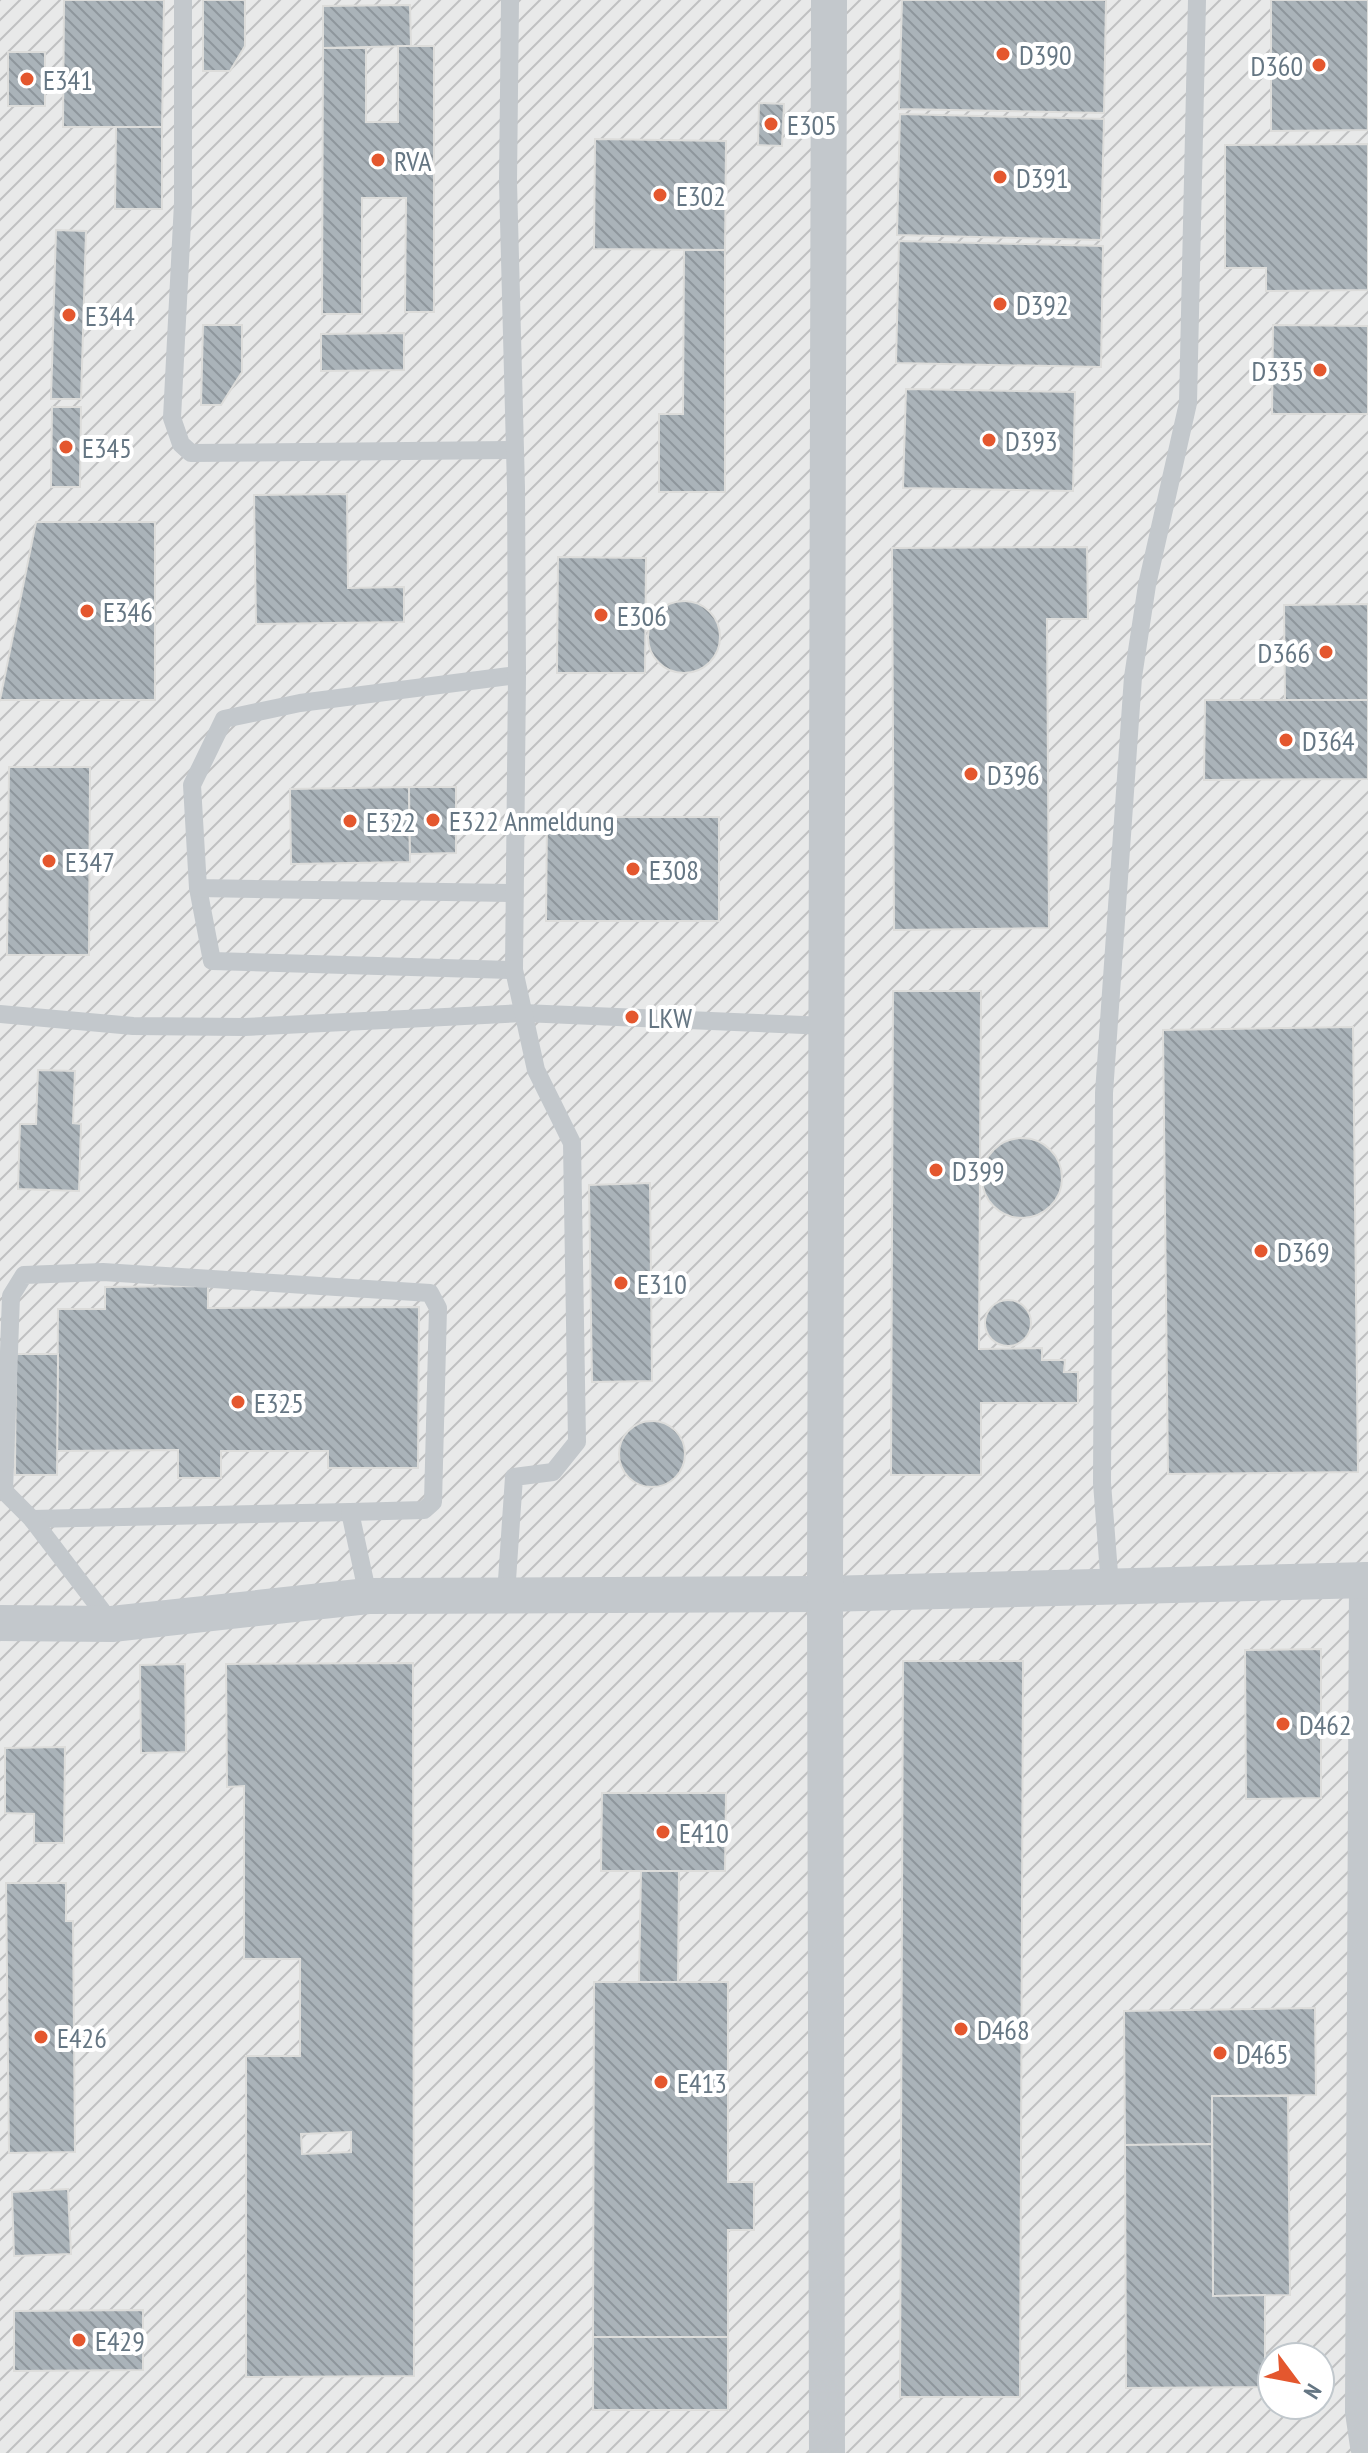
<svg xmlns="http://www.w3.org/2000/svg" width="1368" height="2453" font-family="'PT Sans Narrow',sans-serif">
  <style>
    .industrial { fill: url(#industrial-furrows); fill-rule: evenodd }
    .building { fill: url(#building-back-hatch); stroke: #dcdcda; stroke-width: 2; fill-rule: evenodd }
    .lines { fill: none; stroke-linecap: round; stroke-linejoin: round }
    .service { stroke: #c3c8cc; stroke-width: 18 }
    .minor { stroke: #c3c8cc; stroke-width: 36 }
    .poi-dot { fill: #e4572e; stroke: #fff; stroke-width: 3 }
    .labels { text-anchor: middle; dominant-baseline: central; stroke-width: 8; stroke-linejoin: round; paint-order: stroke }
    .poi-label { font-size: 28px; fill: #657683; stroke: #fff; text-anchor: start }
  </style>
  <defs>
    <pattern id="industrial-furrows" width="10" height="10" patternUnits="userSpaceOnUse" patternTransform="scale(2)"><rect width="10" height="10" fill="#e8e9e9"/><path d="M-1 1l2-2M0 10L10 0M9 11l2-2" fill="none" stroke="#c0c1c2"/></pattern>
    <pattern id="building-back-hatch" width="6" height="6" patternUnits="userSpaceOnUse" patternTransform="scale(2)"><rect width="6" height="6" fill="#aab3b9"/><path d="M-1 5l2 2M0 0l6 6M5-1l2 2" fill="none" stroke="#8e969c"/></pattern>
  </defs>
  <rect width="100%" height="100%" fill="#fafaf8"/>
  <!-- industrial -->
  <path class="industrial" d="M0 0H1368V2453H0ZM1272 2357H1320V2405H1272Z"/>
  <!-- building -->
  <g class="building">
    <path d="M64 0H164L162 127H63Z"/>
    <path d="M203 0H245V46L230 71H203Z"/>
    <path d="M902 0H1106L1104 113 899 109Z"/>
    <path d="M1271 0H1368V130L1271 131Z"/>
    <path d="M410 5 411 46 323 48V6Z"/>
    <path d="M398 46H434V312H405L406 198H362V314H322L323 48H366V122H398Z"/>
    <rect x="8" y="52" width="37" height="54"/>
    <path d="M759 103 784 104 782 146 758 145Z"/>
    <path d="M900 114 1104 119 1101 240 897 235Z"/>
    <path d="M116 127H162V209H115Z"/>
    <path d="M595 139 726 141 725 250 594 249Z"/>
    <path d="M1368 144V290L1266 291V268H1225V145Z"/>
    <path d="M56 230 86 231 81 399H51Z"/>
    <path d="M899 241 1103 246 1101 367 896 363Z"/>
    <path d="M684 250H725V492H659V414H683Z"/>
    <path d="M203 325H242V372L221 405H201Z"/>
    <path d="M1273 325 1368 326V414H1272Z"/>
    <path d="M404 333V370L321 371V334Z"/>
    <path d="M906 389 1075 392 1073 491 903 488Z"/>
    <path d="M52 407H81L80 487H51Z"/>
    <path d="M347 494 348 588 404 587V622L256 624 254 495Z"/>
    <path d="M36 522H155V700H0Z"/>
    <path d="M1087 547 1088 619H1047L1049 928 894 930 892 548Z"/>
    <path d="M558 557 646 558 645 673H557Z"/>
    <circle cx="684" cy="637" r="36"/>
    <path d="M1368 604V700L1285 701 1284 605Z"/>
    <path d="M1205 700H1368V779L1204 780Z"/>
    <path d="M9 767H90L89 955H7Z"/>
    <path d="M409 787 410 862 291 864 290 789Z"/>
    <path d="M409 787H456V853L410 854Z"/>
    <path d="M547 817H719V921H546Z"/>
    <path d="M893 991H981L979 1349 1042 1348V1360H1065L1064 1372H1078V1403H981V1475H891Z"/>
    <path d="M1353 1027 1358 1472 1168 1474 1163 1030Z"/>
    <path d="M38 1070 75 1071 73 1123 81 1124 79 1191 18 1189 20 1124H36Z"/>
    <circle cx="1022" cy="1178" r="40"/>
    <path d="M650 1183 652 1381 592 1382 589 1185Z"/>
    <path d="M208 1286V1308L419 1307 418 1468H328V1451H221V1478H178V1450L57 1451 58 1309H105V1287Z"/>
    <circle cx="1008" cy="1323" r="23"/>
    <path d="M16 1354H58L57 1475H15Z"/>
    <circle cx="652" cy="1454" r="33"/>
    <path d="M1321 1649V1798L1246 1799 1245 1650Z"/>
    <path d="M903 1661H1023L1020 2397H900Z"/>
    <path d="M413 1663 414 2376 246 2377V2056H300V1959H244V1786L227 1787 226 1664ZM351 2132V2152L302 2154 301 2134Z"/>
    <path d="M185 1664 186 1752 141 1753 140 1665Z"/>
    <path d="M65 1747 64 1843H34V1814L5 1813V1748Z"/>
    <path d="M602 1793H726L725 1871H601Z"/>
    <path d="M641 1871H679L678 1982H639Z"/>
    <path d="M6 1883H66V1921H73L75 2152 9 2153Z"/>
    <path d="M594 1982H728V2182H754V2230H728V2337H593Z"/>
    <path d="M1315 2008 1316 2095 1212 2096V2144L1125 2145 1124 2011Z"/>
    <path d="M1212 2096H1288L1290 2295 1213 2296Z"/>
    <path d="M1212 2144 1213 2296 1265 2295V2387L1126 2388 1125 2145Z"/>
    <path d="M68 2189 71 2254 14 2256 12 2192Z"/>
    <path d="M143 2310V2370L14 2371V2311Z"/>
    <rect x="593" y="2337" width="135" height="73"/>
  </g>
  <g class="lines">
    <!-- service -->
    <g class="service">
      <path d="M183 0V203L172 418 181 444 191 453 515 450"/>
      <path d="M198 888 212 961 514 970"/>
      <path d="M515 893 198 888 192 785 224 719 300 703 517 675"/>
      <path d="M0 1014 133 1026 244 1027 523 1013 827 1026"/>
      <path d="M32 1519 350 1512"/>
      <path d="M1110 1586 1102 1483 1104 1093 1133 677 1147 585 1188 403 1197 0"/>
      <path d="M506 1595 514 1477 553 1472 577 1442 572 1143 536 1070 514 970 517 675 516 488 508 182 510 0"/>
      <path d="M112 1624 32 1519 4 1491 11 1296 24 1275 103 1272 430 1293 438 1308 433 1502 424 1510 350 1512 368 1596"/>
    </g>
    <!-- minor -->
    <g class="minor">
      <path d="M1367 1580 1363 2412 1368 2446"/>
      <path d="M0 1623 112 1624 368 1596 825 1594 1368 1580"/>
      <path d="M827 2453 825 1594 829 0"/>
    </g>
  </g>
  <!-- markers -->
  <g class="poi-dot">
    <circle cx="1003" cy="54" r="8"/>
    <circle cx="1319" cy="65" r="8"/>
    <circle cx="27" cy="79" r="8"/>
    <circle cx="771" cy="124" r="8"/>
    <circle cx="378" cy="160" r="8"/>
    <circle cx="1000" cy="177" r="8"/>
    <circle cx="660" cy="195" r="8"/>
    <circle cx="1000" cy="304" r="8"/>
    <circle cx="69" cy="315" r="8"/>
    <circle cx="1320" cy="370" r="8"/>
    <circle cx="989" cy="440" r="8"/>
    <circle cx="66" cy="447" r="8"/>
    <circle cx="87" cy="611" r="8"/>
    <circle cx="601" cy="615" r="8"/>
    <circle cx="1326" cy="652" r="8"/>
    <circle cx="1286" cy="740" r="8"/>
    <circle cx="971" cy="774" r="8"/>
    <circle cx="433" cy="820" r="8"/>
    <circle cx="350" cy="821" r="8"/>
    <circle cx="49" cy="861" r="8"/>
    <circle cx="633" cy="869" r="8"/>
    <circle cx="632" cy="1017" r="8"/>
    <circle cx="936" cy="1170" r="8"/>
    <circle cx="1261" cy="1251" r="8"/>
    <circle cx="621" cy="1283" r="8"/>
    <circle cx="238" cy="1402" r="8"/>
    <circle cx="1283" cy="1724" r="8"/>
    <circle cx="663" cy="1832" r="8"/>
    <circle cx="961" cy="2029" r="8"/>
    <circle cx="41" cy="2037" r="8"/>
    <circle cx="1220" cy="2053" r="8"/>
    <circle cx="661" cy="2082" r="8"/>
    <circle cx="79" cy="2340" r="8"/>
  </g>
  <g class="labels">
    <!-- poi labels -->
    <g class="poi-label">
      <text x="1019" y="54">D390</text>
      <text x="1303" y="65" text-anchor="end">D360</text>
      <text x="43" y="79">E341</text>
      <text x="787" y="124">E305</text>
      <text x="394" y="160">RVA</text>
      <text x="1016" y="177">D391</text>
      <text x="676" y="195">E302</text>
      <text x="1016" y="304">D392</text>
      <text x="85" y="315">E344</text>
      <text x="1304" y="370" text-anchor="end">D335</text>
      <text x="1005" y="440">D393</text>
      <text x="82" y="447">E345</text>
      <text x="103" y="611">E346</text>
      <text x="617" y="615">E306</text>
      <text x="1310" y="652" text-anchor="end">D366</text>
      <text x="1302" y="740">D364</text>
      <text x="987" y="774">D396</text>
      <text x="449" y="820">E322 Anmeldung</text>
      <text x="366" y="821">E322</text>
      <text x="65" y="861">E347</text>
      <text x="649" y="869">E308</text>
      <text x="648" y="1017">LKW</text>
      <text x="952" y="1170">D399</text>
      <text x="1277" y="1251">D369</text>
      <text x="637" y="1283">E310</text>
      <text x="254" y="1402">E325</text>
      <text x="1299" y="1724">D462</text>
      <text x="679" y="1832">E410</text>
      <text x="977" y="2029">D468</text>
      <text x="57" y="2037">E426</text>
      <text x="1236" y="2053">D465</text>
      <text x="677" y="2082">E413</text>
      <text x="95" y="2340">E429</text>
    </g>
  </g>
  <!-- north arrow -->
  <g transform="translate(1296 2381) rotate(122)"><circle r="38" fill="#ffffff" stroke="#c1c8cd" stroke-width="2"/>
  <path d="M0-6L14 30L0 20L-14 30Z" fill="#e4572e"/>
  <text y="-12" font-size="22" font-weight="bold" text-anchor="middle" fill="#657683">N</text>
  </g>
</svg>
